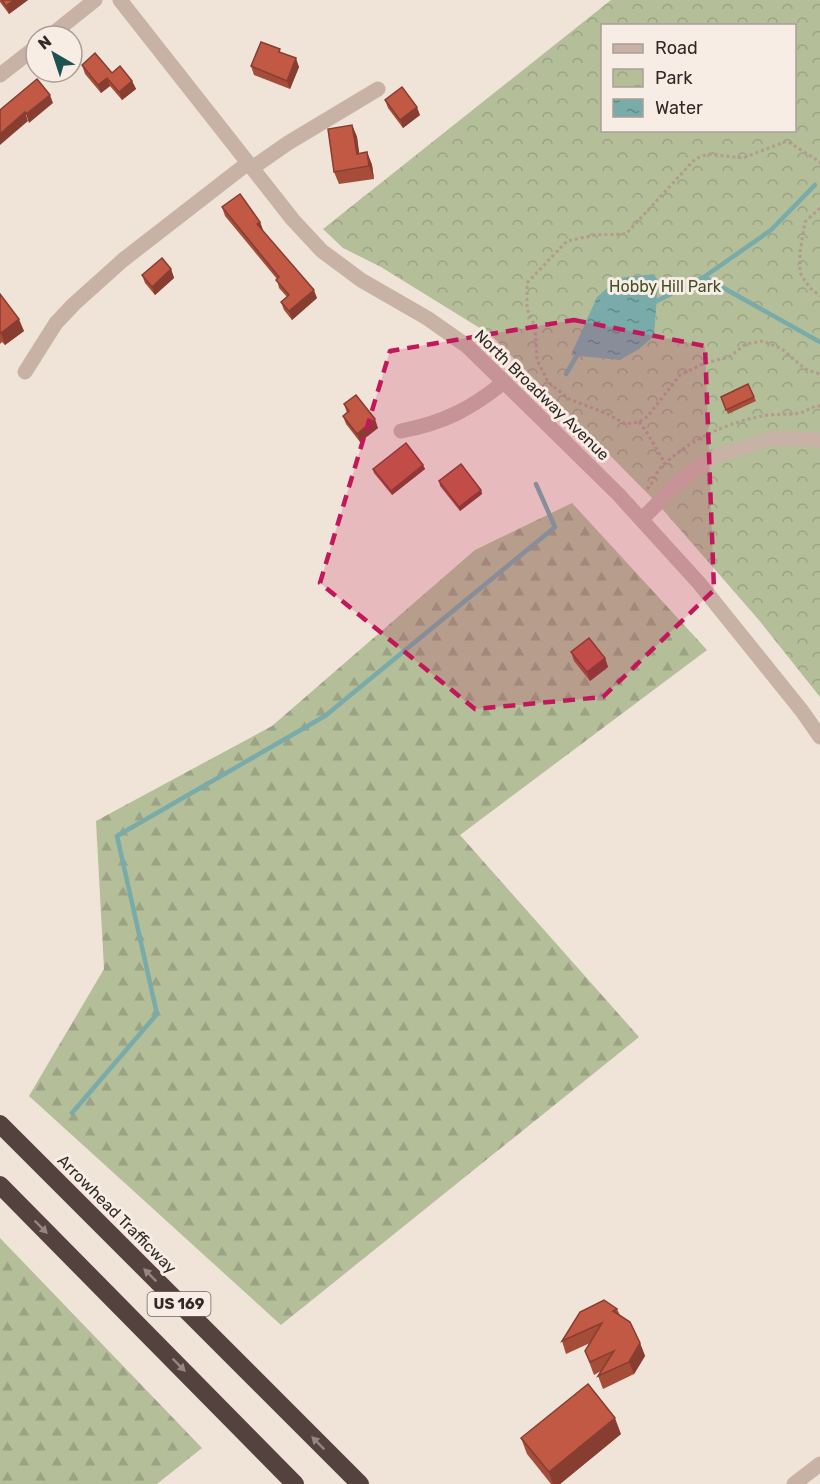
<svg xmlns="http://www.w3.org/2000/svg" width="820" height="1484" font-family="Rubik,sans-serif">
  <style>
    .forest { fill: url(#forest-firs) }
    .park { fill: url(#park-crowns); fill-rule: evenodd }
    .water { fill: url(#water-ripples) }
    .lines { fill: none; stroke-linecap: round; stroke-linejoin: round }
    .stream { stroke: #78aba9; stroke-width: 4.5 }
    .path { stroke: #b29b8f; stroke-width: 3; stroke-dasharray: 3 3; stroke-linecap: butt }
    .minor { stroke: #c7b2a5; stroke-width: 15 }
    .highway { stroke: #53423d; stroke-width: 18 }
    .wall { fill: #a64d3a }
    .shaded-wall { fill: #873e30 }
    .building { fill: #c15944; stroke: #873e30; stroke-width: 1.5 }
    .oneway { fill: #958680 }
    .marked { fill: #c2185b; fill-opacity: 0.2; stroke: #c2185b; stroke-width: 4.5; stroke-dasharray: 12 8; stroke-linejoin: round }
    .labels { text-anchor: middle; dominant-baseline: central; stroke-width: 6; stroke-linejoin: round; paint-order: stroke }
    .shield { fill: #f8ede4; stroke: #6e645f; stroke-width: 1.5 }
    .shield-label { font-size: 15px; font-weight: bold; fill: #332926 }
    .park-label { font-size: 16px; fill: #45502b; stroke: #f8ede4 }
    .street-label { font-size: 16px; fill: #332926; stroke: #f8ede4 }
  </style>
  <defs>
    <pattern id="forest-firs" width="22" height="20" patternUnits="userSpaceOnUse" patternTransform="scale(1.5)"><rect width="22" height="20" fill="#b4be99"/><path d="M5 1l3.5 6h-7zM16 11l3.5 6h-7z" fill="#9ba384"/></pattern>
    <pattern id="park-crowns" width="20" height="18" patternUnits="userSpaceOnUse" patternTransform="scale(1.5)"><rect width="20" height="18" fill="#b4be99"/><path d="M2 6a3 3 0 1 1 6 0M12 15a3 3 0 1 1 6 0" fill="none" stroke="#9ba384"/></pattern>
    <pattern id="water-ripples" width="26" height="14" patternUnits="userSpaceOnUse" patternTransform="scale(1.5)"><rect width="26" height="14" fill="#78aba9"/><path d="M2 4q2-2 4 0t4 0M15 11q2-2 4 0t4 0" fill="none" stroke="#638b89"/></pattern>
  </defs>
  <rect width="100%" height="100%" fill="#f0e3d8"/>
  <!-- forest -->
  <g class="forest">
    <path d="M572 503 707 650 460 835 639 1037 281 1325 29 1096 104 969 96 821 272 726 475 550Z"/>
    <path d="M0 1238 202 1448 157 1484H0Z"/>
  </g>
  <!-- park -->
  <path class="park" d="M611 0H820V697L758 619 657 503 491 335 381 267 343 248 323 229ZM602 26H794V130H602Z"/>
  <!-- water -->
  <path class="water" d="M654 274 658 281 654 336 639 349 620 360 571 355 597 297 619 278Z"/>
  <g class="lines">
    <!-- stream -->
    <g class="stream">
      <path d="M704 277 771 230 815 185"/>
      <path d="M651 304 704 277 820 342"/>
      <path d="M566 374 579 352"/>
      <path d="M72 1113 157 1014 117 836 325 716 555 527 536 484"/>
    </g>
    <!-- path -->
    <g class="path">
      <path d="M820 164V162L787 141 743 158 708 154 695 159 626 234 595 235 567 241 527 283V309L535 327 537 360 548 382 569 399 608 414 625 424 639 422 647 417 680 375 705 363 729 357 746 344 763 341 782 349 805 369 820 374"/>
      <path d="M820 208 805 222 800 252V273L810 288 820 296"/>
      <path d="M639 422C650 435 655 448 665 463"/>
      <path d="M647 489C655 481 655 472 664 464 692 439 726 423 762 416 775 413 791 416 803 412 810 409 812 406 820 406"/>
    </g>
    <!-- minor -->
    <g class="minor">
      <path d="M120 0 293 220 322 251 361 280 427 318 467 346 504 382 618 494 699 583 802 711 820 737"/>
      <path d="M50 36 95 0"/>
      <path d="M0 75 36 47"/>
      <path d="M252 168 288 143 378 89"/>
      <path d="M25 372 56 323 74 304 123 260 248 163"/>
      <path d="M401 431C443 423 471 409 504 382"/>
      <path d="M642 519 679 482 694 470 717 456 773 438 820 440"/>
      <path d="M794 1484 820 1464"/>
    </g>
    <!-- highway -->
    <g class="highway">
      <path d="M0 1124 360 1484"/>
      <path d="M0 1185 295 1484"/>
    </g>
  </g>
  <!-- wall -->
  <g class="wall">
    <path d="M0 0H28L9 14 0 2Z"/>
    <path d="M281 52 299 67 290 89 254 75 251 66Z"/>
    <path d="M82 65 112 73 132 81 136 89 122 100 110 86 101 93 85 74Z"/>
    <path d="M385 100 420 115 403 128 388 108Z"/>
    <path d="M352 125 357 137 359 154 367 152 372 165 374 179 339 184 334 172Z"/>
    <path d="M222 207 260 222 263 231 317 298 292 320 284 310 281 302 287 297 279 288 277 279 225 216Z"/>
    <path d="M171 269 174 278 155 295 145 283 142 275Z"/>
    <path d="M0 294 24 331 5 345 2 342 0 344Z"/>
    <path d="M748 384 756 401 728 414 721 397Z"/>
    <path d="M344 404 378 428 360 442 346 424 343 416 347 413Z"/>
    <path d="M423 465 425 469 392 495 374 473 373 469Z"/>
    <path d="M439 481 481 490 482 494 460 511 440 486Z"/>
    <path d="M571 652 605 658 608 667 590 681 574 661Z"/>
    <path d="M617 1309 620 1315 640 1343 645 1356 634 1374 603 1389 598 1376 601 1371 594 1375 585 1351 590 1343 566 1354 562 1341Z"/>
    <path d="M621 1434 560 1484H551L527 1454 521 1438Z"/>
  </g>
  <!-- shaded-wall -->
  <g class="shaded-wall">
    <path d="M14 0H28L9 14 6 6Z"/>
    <path d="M296 58 299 67 290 89 287 81Z"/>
    <path d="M107 78 110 86 101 93 98 85Z"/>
    <path d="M132 81 136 89 122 100 119 92Z"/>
    <path d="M50 95 53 103 29 123 26 114Z"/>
    <path d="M417 107 420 115 403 128 400 120Z"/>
    <path d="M25 112 28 121 0 145V134Z"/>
    <path d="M352 125 357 137 361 166 357 154Z"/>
    <path d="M367 152 372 165 374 179 369 166Z"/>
    <path d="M260 222 263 230 260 232 257 224Z"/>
    <path d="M171 269 174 278 155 295 152 287Z"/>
    <path d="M314 290 317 298 292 320 289 311Z"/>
    <path d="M19 319 24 331 5 345 1 333Z"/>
    <path d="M375 419 378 428 360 442 357 434Z"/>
    <path d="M423 465 425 469 392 495 391 491Z"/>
    <path d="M481 490 482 494 460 511 459 507Z"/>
    <path d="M605 658 608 667 590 681 587 672Z"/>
    <path d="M640 1343 645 1356 634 1374 629 1362Z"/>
    <path d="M615 1418 621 1434 560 1484H553L549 1472Z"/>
  </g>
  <!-- building -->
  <g class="building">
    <path d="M2 0H14L6 6Z"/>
    <path d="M261 42 280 49 279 52 296 58 287 81 251 66Z"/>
    <path d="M95 53 112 73 120 66 132 81 119 92 107 78 98 85 82 65Z"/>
    <path d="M37 79 50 95 26 114 25 112 0 134V110Z"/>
    <path d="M402 87 417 107 400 120 385 100Z"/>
    <path d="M352 125 357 154 367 152 369 166 334 172 328 129Z"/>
    <path d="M240 194 260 222 257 224 314 290 289 311 281 302 289 295 276 280 279 277 222 207Z"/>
    <path d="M162 258 171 269 152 287 142 275Z"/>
    <path d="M0 294 19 319 1 333 0 332Z"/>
    <path d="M748 384 754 397 726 410 721 397Z"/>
    <path d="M356 395 375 419 357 434 343 416 349 411 344 404Z"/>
    <path d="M406 443 423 465 391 491 373 469Z"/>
    <path d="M461 464 481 490 459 507 439 481Z"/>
    <path d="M589 638 605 658 587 672 571 652Z"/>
    <path d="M604 1300 617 1309 613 1311 630 1322 640 1343 629 1362 598 1376 614 1351 590 1362 585 1351 602 1323 562 1341 580 1312Z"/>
    <path d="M588 1384 615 1418 549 1472 521 1438Z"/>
  </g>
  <!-- one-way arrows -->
  <defs><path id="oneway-solid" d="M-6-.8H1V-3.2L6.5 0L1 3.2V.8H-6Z" transform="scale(1.5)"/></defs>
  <g class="oneway">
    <use href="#oneway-solid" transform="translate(41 1227) rotate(45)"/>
    <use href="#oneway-solid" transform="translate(150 1275) rotate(-135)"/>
    <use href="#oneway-solid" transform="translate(179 1365) rotate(45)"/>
    <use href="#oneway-solid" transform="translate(318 1443) rotate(-135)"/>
  </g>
  <!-- marked area -->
  <path class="marked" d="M574 320 705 346 714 590 603 697 475 709 320 583 390 351Z"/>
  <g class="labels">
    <!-- shield labels -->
    <rect class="shield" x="147.5" y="1292" width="63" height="24" rx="4.5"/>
    <g class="shield-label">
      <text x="179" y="1304">US 169</text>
    </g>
    <!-- park labels -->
    <g class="park-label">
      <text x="665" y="286">Hobby Hill Park</text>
    </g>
    <!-- street labels -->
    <g class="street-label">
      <text transform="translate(542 395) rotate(44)">North Broadway Avenue</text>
      <text transform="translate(117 1214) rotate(45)">Arrowhead Trafficway</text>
    </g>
  </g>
  <!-- legend -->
  <rect x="601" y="24" width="195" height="108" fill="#f8ede4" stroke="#a99f98" stroke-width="1.5"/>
  <rect x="613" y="44" width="30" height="9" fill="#c7b2a5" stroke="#a99f98" stroke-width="1.5"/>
  <text x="655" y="54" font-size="18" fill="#332926">Road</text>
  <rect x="613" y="69" width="30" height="18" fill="url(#park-crowns)" stroke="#a99f98" stroke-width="1.5"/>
  <text x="655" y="84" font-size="18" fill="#332926">Park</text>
  <rect x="613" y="99" width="30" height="18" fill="url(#water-ripples)" stroke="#a99f98" stroke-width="1.5"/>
  <text x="655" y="114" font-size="18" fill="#332926">Water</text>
  <!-- north arrow -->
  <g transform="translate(54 54) rotate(321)"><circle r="28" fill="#f8ede4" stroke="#a99f98" stroke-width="1.5"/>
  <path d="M0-4.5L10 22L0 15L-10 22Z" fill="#1d5252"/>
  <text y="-9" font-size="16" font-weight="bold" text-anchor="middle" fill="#332926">N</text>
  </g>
</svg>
